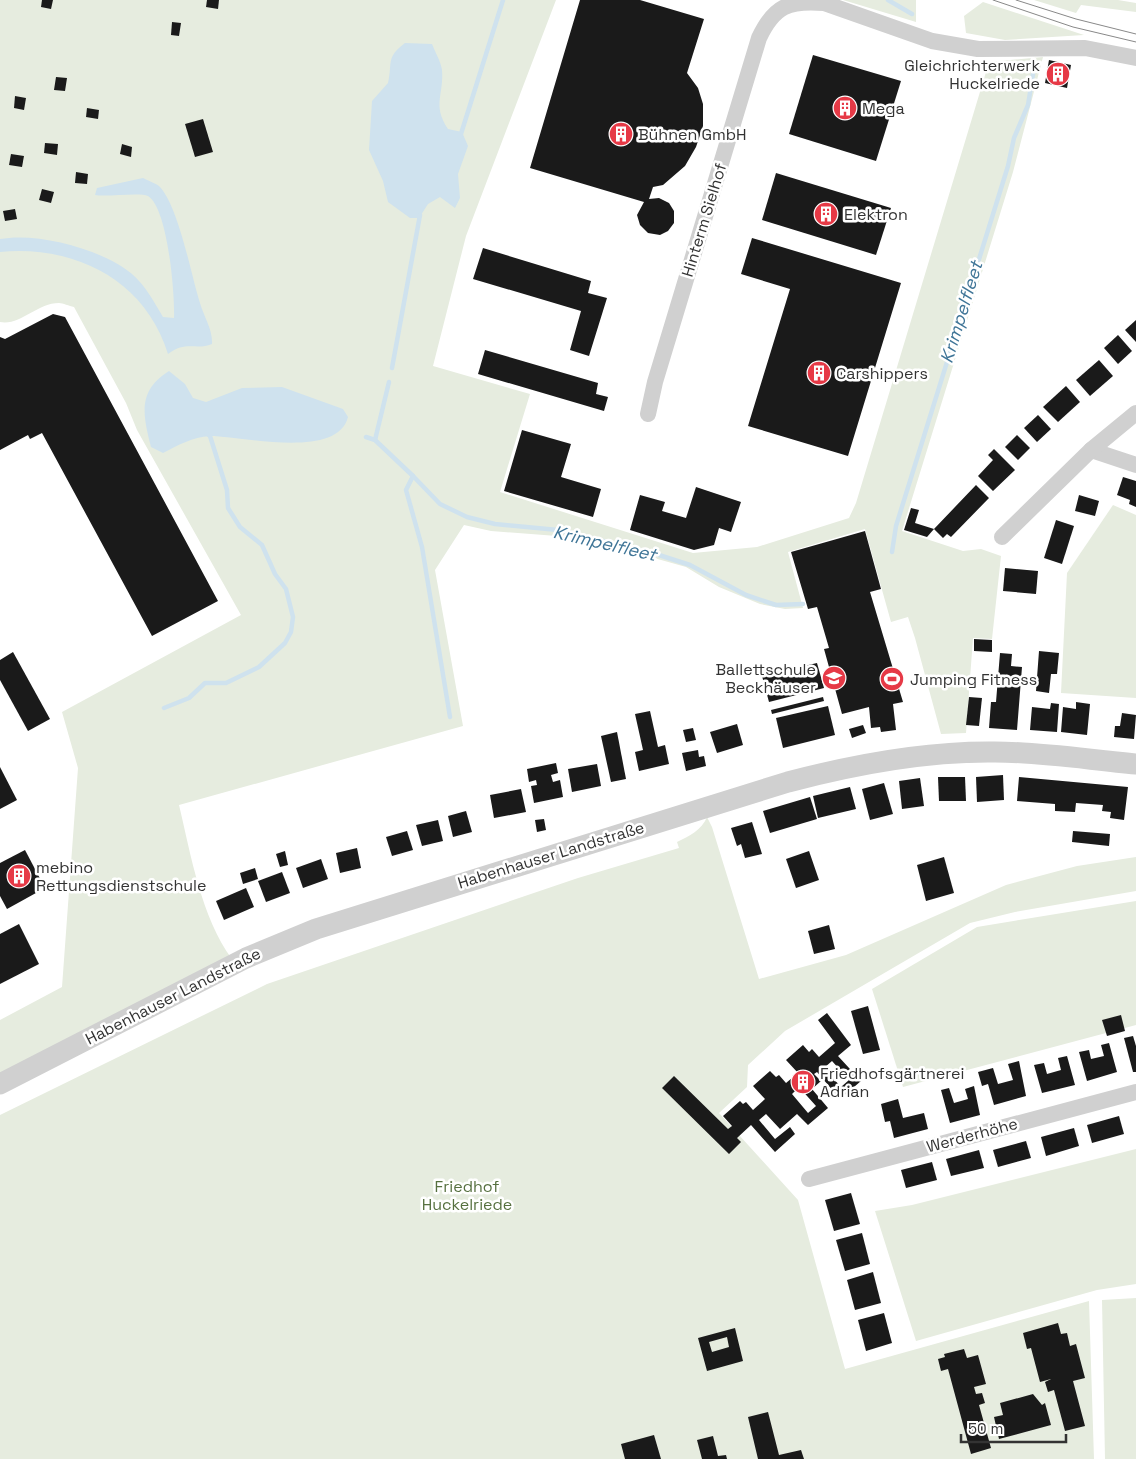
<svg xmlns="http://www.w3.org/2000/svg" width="1136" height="1459" font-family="'Space Grotesk',sans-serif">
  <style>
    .green { fill: #e6ecdf }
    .water { fill: #cfe2ee }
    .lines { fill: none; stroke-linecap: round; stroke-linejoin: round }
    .stream { stroke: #cfe2ee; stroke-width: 4.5 }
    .building { fill: #1a1a1a; fill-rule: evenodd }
    .minor { stroke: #d0d0d0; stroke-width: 16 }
    .tertiary { stroke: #d0d0d0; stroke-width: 21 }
    .tram { stroke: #888; stroke-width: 1 }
    .labels { text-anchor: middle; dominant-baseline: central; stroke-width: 5; stroke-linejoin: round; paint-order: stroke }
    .poi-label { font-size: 16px; fill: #333; stroke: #fff; text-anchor: start }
    .street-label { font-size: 16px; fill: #333; stroke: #fff }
    .park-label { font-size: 16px; fill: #56703f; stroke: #fff }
    .water-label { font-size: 18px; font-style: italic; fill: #3f7597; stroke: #fff }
  </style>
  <rect width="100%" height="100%" fill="#fff"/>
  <!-- green -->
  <g class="green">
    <path d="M0 0H556L466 236 433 366 530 394 500 492 693 553 757 547 849 518 856 503 989 62 1043 57 1013 172 902 531 963 551 981 549 1001 556 992 639 973 638 966 733 941 734 915 638 908 617 891 622 865 529 788 552 803 608 785 609 760 604 719 587 686 567 583 538 491 531 464 525 435 570 463 726 179 805C191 855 201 917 232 959L0 1077V1020L62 987 78 768 62 712 241 615 137 430 126 403 74 307C69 306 63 303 59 303 37 303 20 326 0 322Z"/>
    <path d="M843 0H916V22Z"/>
    <path d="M1034 0H1118L1136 3V12L1081 5 1076 13Z"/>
    <path d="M983 2 1084 35 1005 40 966 33 964 16Z"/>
    <path d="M1113 505 1136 515V698L1061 693 1067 573Z"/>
    <path d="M707 817 712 827 759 979 846 955 1006 885 1077 866 1136 857V891L1015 912 970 923 785 1031 748 1065 747 1087 719 1113 798 1200 845 1369 1089 1301 1094 1459H0V1115L267 984 578 878 679 848 677 842C689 836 702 830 707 817Z"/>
    <path d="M1136 901V1025L903 1087 872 989 977 927Z"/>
    <path d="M1136 1149V1284L1097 1290 916 1341 875 1211 912 1205Z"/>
    <path d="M1136 1298V1459H1105L1102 1300Z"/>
  </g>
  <!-- water -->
  <g class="water">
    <path d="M405 43 432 44C435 52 441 62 442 70 444 95 432 105 448 129L462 132 468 146 458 174 460 198 455 208 440 197 428 204 419 218H410L388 202 383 181 369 150 372 101 388 83C393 63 385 58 405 43Z"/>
    <path d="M143 178C148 181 156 183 160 187 179 208 191 275 200 303 204 317 213 330 212 344 196 351 187 340 168 354 145 279 74 245 0 252V239C38 232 102 249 132 274 146 286 154 302 163 317L174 318C175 295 168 208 148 196 140 192 108 197 95 195L97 188Z"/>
    <path d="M169 371 185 384 193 398 206 402 242 388 282 387 343 409 348 417C337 460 242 436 210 436 192 437 179 445 163 453L151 447C143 415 137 391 169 371Z"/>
  </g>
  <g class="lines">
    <!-- stream -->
    <g class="stream">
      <path d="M888 0 912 14"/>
      <path d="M460 137 503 0"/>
      <path d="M392 368 420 215"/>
      <path d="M366 437 375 440 413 476 406 490 422 547 450 717"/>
      <path d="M375 440 389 382"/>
      <path d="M413 476 440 504 467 517 495 524 558 530 659 555 690 565 746 595 776 605 803 604"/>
      <path d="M892 552 896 526 1008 166 1014 138 1028 105 1033 74"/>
      <path d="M164 708 189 698 205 683H226L259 667 285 643 291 632 293 617 286 589 275 574 262 545 240 527 228 508 227 490 210 436 206 433"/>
    </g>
  </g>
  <!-- building -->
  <g class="building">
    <path d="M42 0H53L51 9 41 7Z"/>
    <path d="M207 0H219L218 9 206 7Z"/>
    <path d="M580 0H640L704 19 687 73 698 88 703 104V126L696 147 685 166 663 185 653 187 649 199 659 198 669 203 674 211V223L668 231 660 235 648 233 640 225 637 215 644 202 530 168Z"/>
    <path d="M172 22 181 23 179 36 171 35Z"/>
    <path d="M813 55 901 81 876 161 789 134Z"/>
    <path d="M1049 60 1071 65 1067 88 1045 83Z"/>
    <path d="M56 77 67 78 65 91 54 90Z"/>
    <path d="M15 96 26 98 24 110 14 108Z"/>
    <path d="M87 108 99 110 98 119 86 117Z"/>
    <path d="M203 119 213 152 195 157 185 124Z"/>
    <path d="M45 143 58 144 57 155 44 153Z"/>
    <path d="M122 144 132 147 131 157 120 154Z"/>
    <path d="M11 154 24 156 22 167 9 165Z"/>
    <path d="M76 172 88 174 87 184 75 183Z"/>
    <path d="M776 173 891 208 876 255 762 220Z"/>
    <path d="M42 189 54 192 51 203 39 200Z"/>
    <path d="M15 209 17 219 5 221 3 211Z"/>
    <path d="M752 238 901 283 848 456 748 426 790 289 741 274Z"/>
    <path d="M483 248 591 281 588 293 607 298 589 356 570 350 581 311 473 279Z"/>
    <path d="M53 314 65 317 218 601 152 636 42 433 30 439 28 435 0 450V337L5 339Z"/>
    <path d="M1136 320V342L1125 330Z"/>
    <path d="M1118 335 1132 351 1118 364 1104 348Z"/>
    <path d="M485 350 598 383 596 394 608 397 604 411 478 374Z"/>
    <path d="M1099 360 1113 376 1090 396 1076 380Z"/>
    <path d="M1066 386 1080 402 1058 422 1043 407Z"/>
    <path d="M1038 415 1051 429 1037 442 1024 428Z"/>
    <path d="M522 430 571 444 561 477 601 489 593 517 504 491Z"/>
    <path d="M1017 435 1030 448 1018 460 1005 447Z"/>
    <path d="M994 449 1015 470 993 491 978 476 993 460 988 455Z"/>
    <path d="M1123 477 1136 481V507L1129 504 1130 500 1117 495Z"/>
    <path d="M976 485 989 498 951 537 947 534 943 538 934 529Z"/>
    <path d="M696 487 741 502 731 532 719 528 714 545 694 550 630 530 640 495 665 502 662 511 686 518Z"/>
    <path d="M1079 495 1099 501 1095 516 1075 511Z"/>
    <path d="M911 508 919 510 915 523 934 529 927 537 904 530Z"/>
    <path d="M1056 520 1074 526 1062 564 1044 558Z"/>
    <path d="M865 531 881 589 870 592 903 702 893 704 896 730 881 732 880 727 871 728 869 707 842 714 824 649 829 648 817 607 808 609 791 552Z"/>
    <path d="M1005 568 1038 571 1036 594 1003 591Z"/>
    <path d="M974 639 992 640V652L974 651Z"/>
    <path d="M1039 651 1059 653 1057 674H1051L1049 693 1036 691Z"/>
    <path d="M13 652 50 719 28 731 0 680V660Z"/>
    <path d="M1000 653 1012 654 1011 666 1022 667 1017 730 989 728 991 702H996Z"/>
    <path d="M817 663 824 688 769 702 762 676Z"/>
    <path d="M823 697 824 701 772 714 771 710Z"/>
    <path d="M969 697 982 698 979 726 966 725Z"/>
    <path d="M1076 702 1090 704 1087 735 1061 732 1063 707 1076 709Z"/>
    <path d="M1051 703 1059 704 1057 732 1030 730 1032 707 1050 709Z"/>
    <path d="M828 706 835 735 783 748 776 718Z"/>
    <path d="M650 711 658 747 665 745 669 764 639 771 635 752 643 750 635 714Z"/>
    <path d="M1122 713 1136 715 1134 739 1114 737 1115 726H1120Z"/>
    <path d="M737 724 743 745 717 753 710 732Z"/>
    <path d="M863 725 866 733 852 738 849 729Z"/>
    <path d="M693 728 696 740 686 742 683 730Z"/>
    <path d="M617 732 626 779 611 782 601 736Z"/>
    <path d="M698 750 699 757 704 756 706 766 686 771 682 753Z"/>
    <path d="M556 763 558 773 551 775 553 782 560 780 563 797 534 803 531 786 537 785 536 780 529 782 527 769Z"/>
    <path d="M597 764 601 786 572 792 568 769Z"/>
    <path d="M0 767 17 800 0 809Z"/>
    <path d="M1003 775 1004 800 977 802 976 777Z"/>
    <path d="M938 777H965L966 801H939Z"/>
    <path d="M1019 777 1128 787 1124 820 1110 818 1111 812 1102 811 1103 805 1076 803 1075 812 1055 811V804L1017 801Z"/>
    <path d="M920 778 924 806 902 809 899 781Z"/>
    <path d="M884 783 893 814 870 820 862 789Z"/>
    <path d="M850 787 856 809 818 818 813 796Z"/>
    <path d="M521 789 526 812 494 818 490 795Z"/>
    <path d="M810 797 817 819 770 833 763 811Z"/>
    <path d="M466 811 472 832 453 837 448 816Z"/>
    <path d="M544 819 546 830 537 832 535 820Z"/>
    <path d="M438 820 443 841 422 846 416 825Z"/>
    <path d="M752 822 762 854 745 858 741 844 737 846 731 828Z"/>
    <path d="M407 831 413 850 392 856 386 837Z"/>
    <path d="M1073 831 1110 834 1109 846 1072 842Z"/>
    <path d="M357 848 361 868 340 873 336 853Z"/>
    <path d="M25 850 45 888 7 909 0 896V863Z"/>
    <path d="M285 851 288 865 280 867 276 854Z"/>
    <path d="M809 851 819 880 796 888 786 859Z"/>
    <path d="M944 857 954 893 926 901 917 865Z"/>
    <path d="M321 859 328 879 303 888 296 868Z"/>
    <path d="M255 868 258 879 243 884 240 873Z"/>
    <path d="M282 872 290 893 266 902 258 881Z"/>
    <path d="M246 888 254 907 224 920 216 901Z"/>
    <path d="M19 924 39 964 0 984V934Z"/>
    <path d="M829 925 835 949 814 954 808 931Z"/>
    <path d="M868 1006 880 1050 863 1054 851 1011Z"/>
    <path d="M827 1013 851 1045 838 1056 861 1081 840 1099 817 1072 814 1074 821 1081 812 1089 828 1108 808 1125 797 1114 780 1129 766 1114 759 1120 775 1139 790 1127 795 1134 775 1152 751 1125 737 1138 741 1142 729 1154 662 1088 674 1076 728 1129 732 1126 723 1116 740 1101 743 1104 746 1102 753 1110 765 1099 753 1086 770 1071 776 1077 779 1075 786 1083 798 1073 786 1060 803 1045 809 1052 812 1049 819 1057 835 1043 818 1020ZM832 1061 849 1080 841 1087 824 1068ZM799 1087 816 1106 808 1113 792 1094Z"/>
    <path d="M1121 1015 1125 1031 1107 1036 1102 1020Z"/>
    <path d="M1133 1036 1136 1046V1072H1133L1124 1038Z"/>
    <path d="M1109 1043 1117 1072 1087 1081 1079 1052 1089 1050 1091 1059 1104 1056 1101 1045Z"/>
    <path d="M1067 1056 1075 1085 1042 1093 1034 1065 1044 1063 1047 1074 1061 1070 1058 1058Z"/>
    <path d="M1019 1061 1026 1096 994 1105 988 1084 982 1086 978 1072 993 1068 998 1084 1013 1080 1008 1064Z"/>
    <path d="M974 1086 980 1115 950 1123 941 1090 949 1088 954 1103 968 1099 965 1089Z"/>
    <path d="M898 1099 903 1118 924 1113 928 1129 894 1138 890 1121 885 1122 881 1104Z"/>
    <path d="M1119 1116 1124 1134 1092 1143 1087 1125Z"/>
    <path d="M1074 1128 1079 1146 1046 1156 1041 1137Z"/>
    <path d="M1026 1141 1031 1158 998 1167 993 1150Z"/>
    <path d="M979 1150 984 1168 951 1176 946 1159Z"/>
    <path d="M932 1162 937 1180 906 1188 901 1170Z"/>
    <path d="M851 1193 860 1224 834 1231 825 1200Z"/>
    <path d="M862 1233 870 1264 845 1271 836 1240Z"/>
    <path d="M873 1272 881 1303 855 1310 847 1280Z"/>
    <path d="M884 1313 892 1343 866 1351 858 1320Z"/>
    <path d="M1058 1323 1061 1334 1067 1333 1070 1346 1076 1344 1085 1378 1073 1381 1085 1426 1065 1431 1054 1390 1048 1392 1045 1382 1051 1379 1040 1382 1031 1348 1027 1349 1023 1333Z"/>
    <path d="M735 1328 743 1361 707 1371 698 1338ZM727 1337 729 1347 712 1352 709 1342Z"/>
    <path d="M964 1349 967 1358 978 1355 986 1384 974 1387 976 1394 982 1393 985 1403 979 1405 991 1448 971 1454 948 1369 941 1371 938 1359 945 1357 944 1354Z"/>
    <path d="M1033 1394 1042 1405 1045 1403 1051 1425 999 1439 994 1417 1003 1415 1000 1403Z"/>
    <path d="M768 1412 779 1455 801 1450 804 1459H758L748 1417Z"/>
    <path d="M654 1435 661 1459H625L621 1444Z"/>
    <path d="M713 1436 718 1456 726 1455 727 1459H702L697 1440Z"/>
  </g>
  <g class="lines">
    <!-- minor -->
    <g class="minor">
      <path d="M648 414 655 382 759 38C774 6 789 0 824 3L932 41 978 49 1085 48 1136 58"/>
      <path d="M1091 450 1136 465"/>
      <path d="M1002 537 1091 450 1136 413"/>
      <path d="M809 1179 1136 1092"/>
    </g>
    <!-- tertiary -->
    <path class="tertiary" d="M0 1084 246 958 316 929 788 782C856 764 925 751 995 752 1042 752 1090 760 1136 764"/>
    <!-- tram -->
    <g class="tram">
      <path d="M993 0 1073 27 1136 42"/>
      <path d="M1016 0 1076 19 1136 34"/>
    </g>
  </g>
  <!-- icons -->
  <defs>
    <g id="building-disc" transform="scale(1.25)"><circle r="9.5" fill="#e63946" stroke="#fff"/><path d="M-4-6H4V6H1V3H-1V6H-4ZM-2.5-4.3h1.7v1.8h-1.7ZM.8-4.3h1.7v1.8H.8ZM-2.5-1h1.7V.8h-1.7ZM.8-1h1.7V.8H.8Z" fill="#fff"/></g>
    <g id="school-disc" transform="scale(1.25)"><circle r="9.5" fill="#e63946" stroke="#fff"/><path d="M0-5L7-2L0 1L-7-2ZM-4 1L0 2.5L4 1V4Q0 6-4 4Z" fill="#fff"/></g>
    <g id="stadium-disc" transform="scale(1.25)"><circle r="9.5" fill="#e63946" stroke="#fff"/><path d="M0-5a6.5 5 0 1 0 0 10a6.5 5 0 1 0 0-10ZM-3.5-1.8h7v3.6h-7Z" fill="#fff"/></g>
  </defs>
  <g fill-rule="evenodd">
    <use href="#building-disc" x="1058" y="74"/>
    <use href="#building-disc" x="845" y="108"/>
    <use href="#building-disc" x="621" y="134"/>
    <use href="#building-disc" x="826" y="214"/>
    <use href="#building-disc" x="819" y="373"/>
    <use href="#school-disc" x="834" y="678"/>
    <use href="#stadium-disc" x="892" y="679"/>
    <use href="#building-disc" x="19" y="876"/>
    <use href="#building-disc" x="803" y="1082"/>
  </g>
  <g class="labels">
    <!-- poi labels -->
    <g class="poi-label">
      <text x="1040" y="65" text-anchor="end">Gleichrichterwerk<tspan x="1040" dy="18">Huckelriede</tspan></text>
      <text x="862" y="108">Mega</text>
      <text x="638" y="134">Bühnen GmbH</text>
      <text x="844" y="214">Elektron</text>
      <text x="836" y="373">Carshippers</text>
      <text x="816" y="669" text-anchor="end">Ballettschule<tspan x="816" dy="18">Beckhäuser</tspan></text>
      <text x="910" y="679">Jumping Fitness</text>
      <text x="36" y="867">mebino<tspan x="36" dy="18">Rettungsdienstschule</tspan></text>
      <text x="820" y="1073">Friedhofsgärtnerei<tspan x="820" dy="18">Adrian</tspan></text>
    </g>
    <!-- street labels -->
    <g class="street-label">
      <text transform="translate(704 220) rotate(-73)">Hinterm Sielhof</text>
      <text transform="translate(551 855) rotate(-17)">Habenhauser Landstraße</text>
      <text transform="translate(173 996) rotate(-27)">Habenhauser Landstraße</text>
      <text transform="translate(972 1135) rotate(-15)">Werderhöhe</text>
    </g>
    <!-- park labels -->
    <g class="park-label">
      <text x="467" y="1186">Friedhof<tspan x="467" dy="18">Huckelriede</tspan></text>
    </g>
    <!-- water labels -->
    <g class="water-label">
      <text transform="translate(961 312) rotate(-73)">Krimpelfleet</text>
      <text transform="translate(605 543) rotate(13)">Krimpelfleet</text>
    </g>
  </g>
  <!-- scale -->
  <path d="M961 1434v8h105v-8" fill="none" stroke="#333333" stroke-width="2.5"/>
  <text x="968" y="1434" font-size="15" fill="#333333" stroke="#ffffff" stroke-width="4" paint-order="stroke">50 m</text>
</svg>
